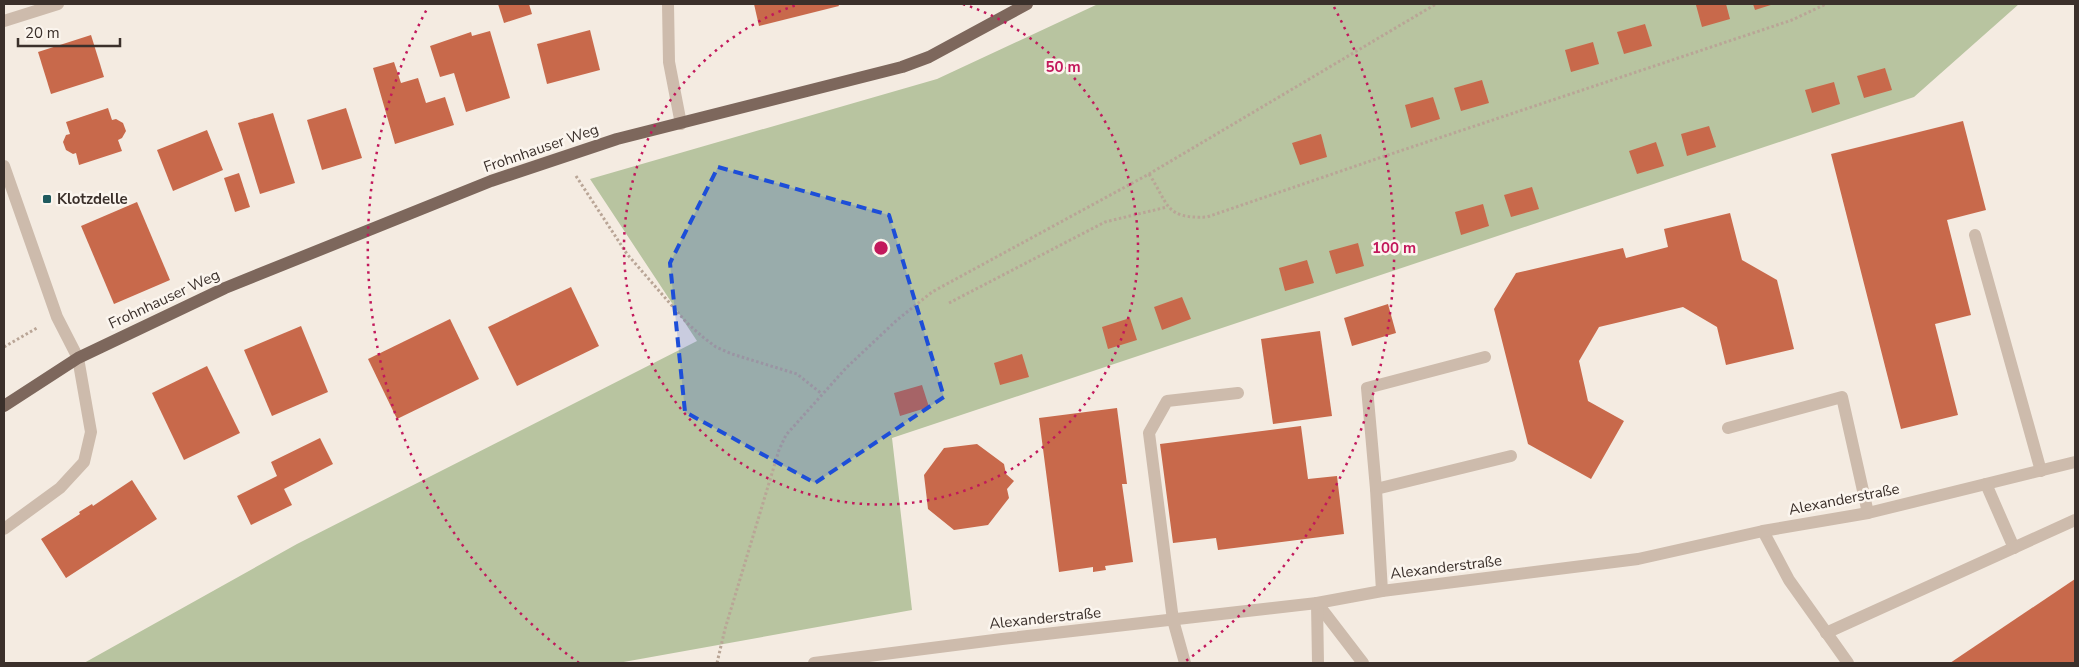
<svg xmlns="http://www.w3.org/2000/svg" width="2079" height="667" font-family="'Nunito Sans',sans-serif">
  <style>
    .green { fill: #b8c4a0 }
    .building { fill: #c8694b }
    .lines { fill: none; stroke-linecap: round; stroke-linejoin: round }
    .path { stroke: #b9a596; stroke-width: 3; stroke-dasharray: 2.5 2.5; stroke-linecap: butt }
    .minor { stroke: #cdbbac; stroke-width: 12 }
    .major { stroke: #7d675c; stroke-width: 12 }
    .marked { fill: #1d4ed8; fill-opacity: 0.2; stroke: #1d4ed8; stroke-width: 4; stroke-dasharray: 10 6; stroke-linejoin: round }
    .ring { fill: none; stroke: #c2185b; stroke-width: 2.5; stroke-dasharray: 2.5 5 }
    .poi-dot { fill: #1f5a5e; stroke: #fbf5ee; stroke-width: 2 }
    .labels { text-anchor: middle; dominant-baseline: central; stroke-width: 5; stroke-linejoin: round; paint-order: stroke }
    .street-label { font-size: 15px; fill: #3b302b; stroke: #fbf5ee }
    .poi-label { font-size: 15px; font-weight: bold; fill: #3b302b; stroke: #fbf5ee; text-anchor: start }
    .centre { fill: #c2185b; stroke: #fbf5ee; stroke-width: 2.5 }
    .ring-label { font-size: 15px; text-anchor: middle; font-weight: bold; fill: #c2185b; stroke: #fbf5ee; stroke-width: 5; stroke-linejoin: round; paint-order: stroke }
  </style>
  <rect width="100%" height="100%" fill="#f4ebe1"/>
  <!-- green -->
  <path class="green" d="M1098 4H2019L1914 97 892 438 912 610 618 663H84L297 544 697 341 590 179 937 79Z"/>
  <!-- building -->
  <g class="building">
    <path d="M498 4H529L532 14 504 23Z"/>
    <path d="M754 4H838L839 6 759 26Z"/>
    <path d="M1726 4 1730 19 1702 27 1696 5Z"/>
    <path d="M1753 4H1774L1755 10Z"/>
    <path d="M1645 24 1652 46 1624 54 1617 32Z"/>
    <path d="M590 30 600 70 547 84 537 44Z"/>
    <path d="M490 31 510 98 466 112 454 73 440 77 430 46 471 32 472 36Z"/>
    <path d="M91 35 104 77 51 94 38 52Z"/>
    <path d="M1593 42 1599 64 1571 72 1565 50Z"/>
    <path d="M394 62 401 83 418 78 426 103 445 97 454 125 395 144 373 68Z"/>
    <path d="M1885 68 1892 90 1864 98 1857 76Z"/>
    <path d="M1482 80 1489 103 1461 111 1454 88Z"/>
    <path d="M1834 82 1840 104 1812 113 1805 90Z"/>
    <path d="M1433 97 1440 119 1411 128 1405 105Z"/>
    <path d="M108 108 112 120 116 119 123 123 126 131 122 138 118 140 122 151 79 165 76 153 73 154 66 150 63 142 66 135 70 134 66 122Z"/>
    <path d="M346 108 362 158 322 170 307 120Z"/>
    <path d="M273 113 295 183 260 194 238 123Z"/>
    <path d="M1963 121 1986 210 1947 220 1971 315 1935 324 1958 415 1901 429 1831 154Z"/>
    <path d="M1709 126 1716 147 1687 156 1681 134Z"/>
    <path d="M207 130 223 170 173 191 157 150Z"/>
    <path d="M1321 134 1327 157 1300 165 1292 143Z"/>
    <path d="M1656 142 1664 166 1637 174 1629 151Z"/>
    <path d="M239 173 250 207 235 212 224 178Z"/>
    <path d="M1532 187 1539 209 1511 217 1504 195Z"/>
    <path d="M137 202 170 280 114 304 81 226Z"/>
    <path d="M1483 204 1489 226 1461 235 1455 212Z"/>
    <path d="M1730 213 1742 260 1777 280 1794 349 1726 365 1717 327 1683 307 1599 327 1579 361 1588 401 1624 421 1591 479 1528 444 1494 309 1516 273 1623 248 1626 258 1668 247 1664 229Z"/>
    <path d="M1358 243 1364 266 1336 274 1329 251Z"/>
    <path d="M1307 260 1314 283 1285 291 1279 268Z"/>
    <path d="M571 287 599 346 517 386 488 327Z"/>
    <path d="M1182 297 1191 319 1162 330 1154 307Z"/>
    <path d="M1388 304 1396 333 1352 346 1344 318Z"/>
    <path d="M1130 318 1137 340 1108 349 1102 327Z"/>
    <path d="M450 319 479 379 397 419 368 359Z"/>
    <path d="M301 326 328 392 272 416 244 350Z"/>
    <path d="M1320 331 1332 416 1273 424 1261 339Z"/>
    <path d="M1022 354 1029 377 1000 385 994 363Z"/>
    <path d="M207 366 240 433 184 460 152 393Z"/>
    <path d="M922 385 929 407 900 416 894 393Z"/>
    <path d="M1117 408 1127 484H1122L1133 562 1105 566 1106 570 1093 572V567L1059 572 1039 418Z"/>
    <path d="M1301 426 1308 479 1337 476 1344 534 1218 550 1216 538 1173 543 1160 444Z"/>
    <path d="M320 438 333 464 284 489 292 505 251 525 237 496 277 476 271 462Z"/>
    <path d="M977 444 1004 464 1006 474 1014 481 1007 489 1009 498 988 525 954 530 928 509 924 475 944 448Z"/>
    <path d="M132 480 157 519 66 578 41 539 80 514 79 512 92 504 93 506Z"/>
    <path d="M2075 579V663H1950Z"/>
  </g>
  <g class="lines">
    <!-- path -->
    <g class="path">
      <path d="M1149 174C1169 204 1164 219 1207 217L1379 158 1792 20 1826 4"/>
      <path d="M576 176 627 254 687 323 704 338 716 347 732 354 797 374 822 394"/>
      <path d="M949 303 1105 222 1167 207"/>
      <path d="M4 347 37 328"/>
      <path d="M717 663 725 629 779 450 786 435 846 368 897 320 932 292 1149 174 1436 4"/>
    </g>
    <!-- minor -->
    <g class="minor">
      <path d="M668 4 669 62 681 124"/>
      <path d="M4 21 58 4"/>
      <path d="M4 166 57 317 78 358 91 432 84 462 60 488 4 529"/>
      <path d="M1975 235 2041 471"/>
      <path d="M1728 428 1842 397 1868 513"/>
      <path d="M1986 484 2014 548"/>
      <path d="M1376 489 1511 456"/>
      <path d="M1763 531 1789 580 1848 663"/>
      <path d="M1382 591 1376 489 1367 388 1485 357"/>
      <path d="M1317 603 1363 663"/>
      <path d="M1317 603 1318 663"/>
      <path d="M1826 633 2075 520"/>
      <path d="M814 663 1002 639 1317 603 1382 591 1638 559 1763 531 1868 513 2075 462"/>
      <path d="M1185 663 1173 620 1149 433 1167 401 1238 393"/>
    </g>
    <!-- major -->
    <path class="major" d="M4 406 78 358 225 288 491 181 617 139 902 67 929 57 1027 4"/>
  </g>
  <!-- marked area -->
  <path class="marked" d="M718 167 889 215 944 397 815 483 685 412 670 263Z"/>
  <!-- distance rings -->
  <g class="ring">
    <path d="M963 4A257 257 0 1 1 799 4"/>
    <path d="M579 663A513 513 0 0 1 428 7M1334 7A513 513 0 0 1 1183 663"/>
  </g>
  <!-- markers -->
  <rect class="poi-dot" x="42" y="194" width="10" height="10" rx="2.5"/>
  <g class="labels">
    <!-- street labels -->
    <g class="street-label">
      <text transform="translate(541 148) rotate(-19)">Frohnhauser Weg</text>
      <text transform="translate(164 299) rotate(-25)">Frohnhauser Weg</text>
      <text transform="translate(1844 499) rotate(-11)">Alexanderstraße</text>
      <text transform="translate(1446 567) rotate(-7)">Alexanderstraße</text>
      <text transform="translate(1045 618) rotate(-6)">Alexanderstraße</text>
    </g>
    <!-- poi labels -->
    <g class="poi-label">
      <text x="57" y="199">Klotzdelle</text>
    </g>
  </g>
  <circle cx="881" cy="248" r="8" class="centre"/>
  <g class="ring-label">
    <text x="1063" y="72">50 m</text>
    <text x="1394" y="253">100 m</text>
  </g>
  <!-- border -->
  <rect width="2079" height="667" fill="none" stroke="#3b302b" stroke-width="10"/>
  <!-- scale -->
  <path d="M18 38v8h102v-8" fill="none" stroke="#3b302b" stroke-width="2.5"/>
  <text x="25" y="38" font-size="15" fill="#3b302b" stroke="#fbf5ee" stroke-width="4" paint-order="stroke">20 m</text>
</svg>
